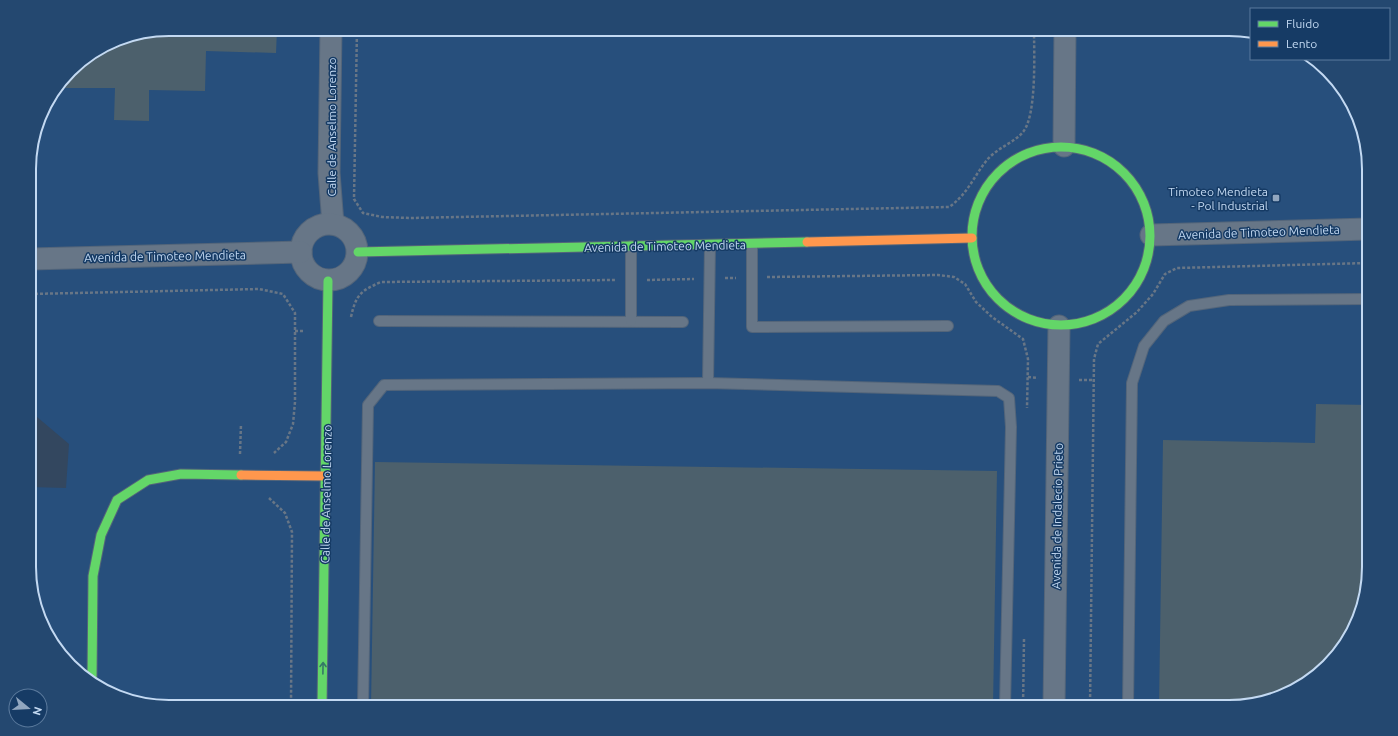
<svg xmlns="http://www.w3.org/2000/svg" width="1398" height="736" font-family="Ubuntu,sans-serif">
  <style>
    .built { fill: #274f7c }
    .building { fill: #4c606c }
    .lines { fill: none; stroke-linecap: round; stroke-linejoin: round }
    .lane-casing { stroke: #53657a; stroke-width: 12 }
    .street-casing { stroke: #53657a; stroke-width: 23 }
    .fast-casing { stroke: #53657a; stroke-width: 11 }
    .slow-casing { stroke: #53657a; stroke-width: 11 }
    .path { stroke: #687686; stroke-width: 2.5; stroke-dasharray: 3 2; stroke-linecap: butt }
    .lane { stroke: #677687; stroke-width: 10 }
    .street { stroke: #677687; stroke-width: 21 }
    .fast { stroke: #63d668; stroke-width: 9 }
    .slow { stroke: #ff974d; stroke-width: 9 }
    .oneway { stroke: #357966 }
    .poi-dot { fill: #91a6bf; stroke: #163b65; stroke-width: 1.5 }
    .labels { text-anchor: middle; dominant-baseline: central; stroke-width: 3; stroke-linejoin: round; paint-order: stroke }
    .street-label { font-size: 12px; fill: #c3d9f2; stroke: #163b65 }
    .poi-label { font-size: 12px; fill: #c3d9f2; stroke: #163b65; text-anchor: end }
    .rim { fill: none; stroke: #c3d9f2; stroke-width: 2 }
  </style>
  <rect width="100%" height="100%" fill="#33475f"/>
  <!-- built -->
  <path class="built" d="M169 29H1229L1251 34V59H1309L1345 91 1368 151 1369 567 1354 629 1307 684 1238 707H169L107 692 53 645 30 586V487L66 488 69 444 30 411 29 159 44 107 76 64 116 40Z"/>
  <!-- building -->
  <g class="building">
    <path d="M169 29H277L276 53 206 51 205 91 149 90V121L114 120 115 88H61V84L76 64 116 40Z"/>
    <path d="M1316 404 1369 405V567L1354 629 1307 684 1238 707H1159L1163 440 1315 443Z"/>
    <path d="M375 462 997 471 993 707H371Z"/>
  </g>
  <g class="lines">
    <!-- lane casing -->
    <g class="lane-casing">
      <g id="lane">
        <path d="M752 244V327L948 326"/>
        <path d="M379 321 683 322"/>
        <path d="M631 321V246"/>
        <path d="M708 383 710 245"/>
        <path d="M363 707 368 405 384 385 708 383 998 391 1009 398 1011 427 1005 707"/>
        <path d="M1128 707 1132 383 1144 346 1164 321 1189 306 1229 300 1368 299"/>
      </g>
    </g>
    <!-- street casing -->
    <g class="street-casing">
      <g id="street">
        <path d="M331 29 329 173 333 224"/>
        <path d="M1064 146 1065 29"/>
        <circle cx="329" cy="252" r="28"/>
        <path d="M1151 235 1368 229"/>
        <path d="M30 259 301 252"/>
        <path d="M1054 707 1059 326"/>
      </g>
    </g>
    <!-- fast casing -->
    <g class="fast-casing">
      <g id="fast">
        <circle cx="1061" cy="236" r="89"/>
        <path d="M358 252 807 242"/>
        <path d="M92 679 93 576 101 535 117 500 148 480 181 474 241 475"/>
        <path d="M322 707 328 281"/>
      </g>
    </g>
    <!-- slow casing -->
    <g class="slow-casing">
      <g id="slow">
        <path d="M807 242 972 238"/>
        <path d="M241 475 326 476"/>
      </g>
    </g>
    <!-- path -->
    <g class="path">
      <path d="M357 29 354 199 363 213 382 217 410 218 949 207C967 195 974 176 987 160 997 148 1015 142 1023 132 1037 115 1034 52 1034 29"/>
      <path d="M767 277 938 275 954 277 965 284 976 302 992 317 1023 339 1028 359 1027 408"/>
      <path d="M725 278H736"/>
      <path d="M647 280 694 279"/>
      <path d="M30 294 259 289 283 294 295 313V402L293 424 286 442 274 453"/>
      <path d="M351 317C356 295 360 291 381 282L616 280"/>
      <path d="M295 331H305"/>
      <path d="M1028 377 1038 378"/>
      <path d="M1079 380H1094"/>
      <path d="M240 454 241 424"/>
      <path d="M269 498 285 513 292 532 291 707"/>
      <path d="M1023 707 1024 639"/>
      <path d="M1090 707 1094 359 1098 344 1137 312 1153 294 1165 274 1177 268 1368 263"/>
    </g>
    <!-- lane -->
    <use href="#lane" class="lane"/>
    <!-- street -->
    <use href="#street" class="street"/>
    <!-- fast -->
    <use href="#fast" class="fast"/>
    <!-- slow -->
    <use href="#slow" class="slow"/>
  </g>
  <!-- one-way arrows -->
  <defs><path id="oneway-shaft" d="M-6 0H5M1.5-3L5.5 0L1.5 3" fill="none" stroke-width="1.6" stroke-linecap="round" stroke-linejoin="round"/></defs>
  <use class="oneway" href="#oneway-shaft" transform="translate(323 668) rotate(-89)"/>
  <!-- markers -->
  <rect class="poi-dot" x="1272" y="194" width="8" height="8" rx="2"/>
  <g class="labels">
    <!-- street labels -->
    <g class="street-label">
      <text transform="translate(331 127) rotate(-90)">Calle de Anselmo Lorenzo</text>
      <text transform="translate(1259 232) rotate(-2)">Avenida de Timoteo Mendieta</text>
      <text transform="translate(665 246) rotate(-1)">Avenida de Timoteo Mendieta</text>
      <text transform="translate(165 256) rotate(-1)">Avenida de Timoteo Mendieta</text>
      <text transform="translate(326 494) rotate(-89)">Calle de Anselmo Lorenzo</text>
      <text transform="translate(1057 516) rotate(-89)">Avenida de Indalecio Prieto</text>
    </g>
    <!-- poi labels -->
    <g class="poi-label">
      <text x="1268" y="191">Timoteo Mendieta<tspan x="1268" dy="14">- Pol Industrial</tspan></text>
    </g>
  </g>
  <!-- crop -->
  <path d="M0 0H1398V736H0ZM169 36H1229A133 133 0 0 1 1362 169V567A133 133 0 0 1 1229 700H169A133 133 0 0 1 36 567V169A133 133 0 0 1 169 36Z" fill="#244870" fill-rule="evenodd"/>
  <path class="rim" d="M169 36H1229A133 133 0 0 1 1362 169V567A133 133 0 0 1 1229 700H169A133 133 0 0 1 36 567V169A133 133 0 0 1 169 36Z"/>
  <!-- legend -->
  <rect x="1250" y="8" width="140" height="52" fill="#163b65" stroke="#5b7a9d"/>
  <rect x="1258" y="21" width="20" height="6" fill="#63d668" stroke="#5b7a9d"/>
  <text x="1286" y="28" font-size="12" fill="#c3d9f2">Fluido</text>
  <rect x="1258" y="41" width="20" height="6" fill="#ff974d" stroke="#5b7a9d"/>
  <text x="1286" y="48" font-size="12" fill="#c3d9f2">Lento</text>
  <!-- north arrow -->
  <g transform="translate(28 708) rotate(108)"><circle r="19" fill="#163b65" stroke="#5b7a9d"/>
  <path d="M0-3L7 15L0 10L-7 15Z" fill="#91a6bf"/>
  <text y="-6" font-size="11" font-weight="bold" text-anchor="middle" fill="#c3d9f2">N</text>
  </g>
</svg>
